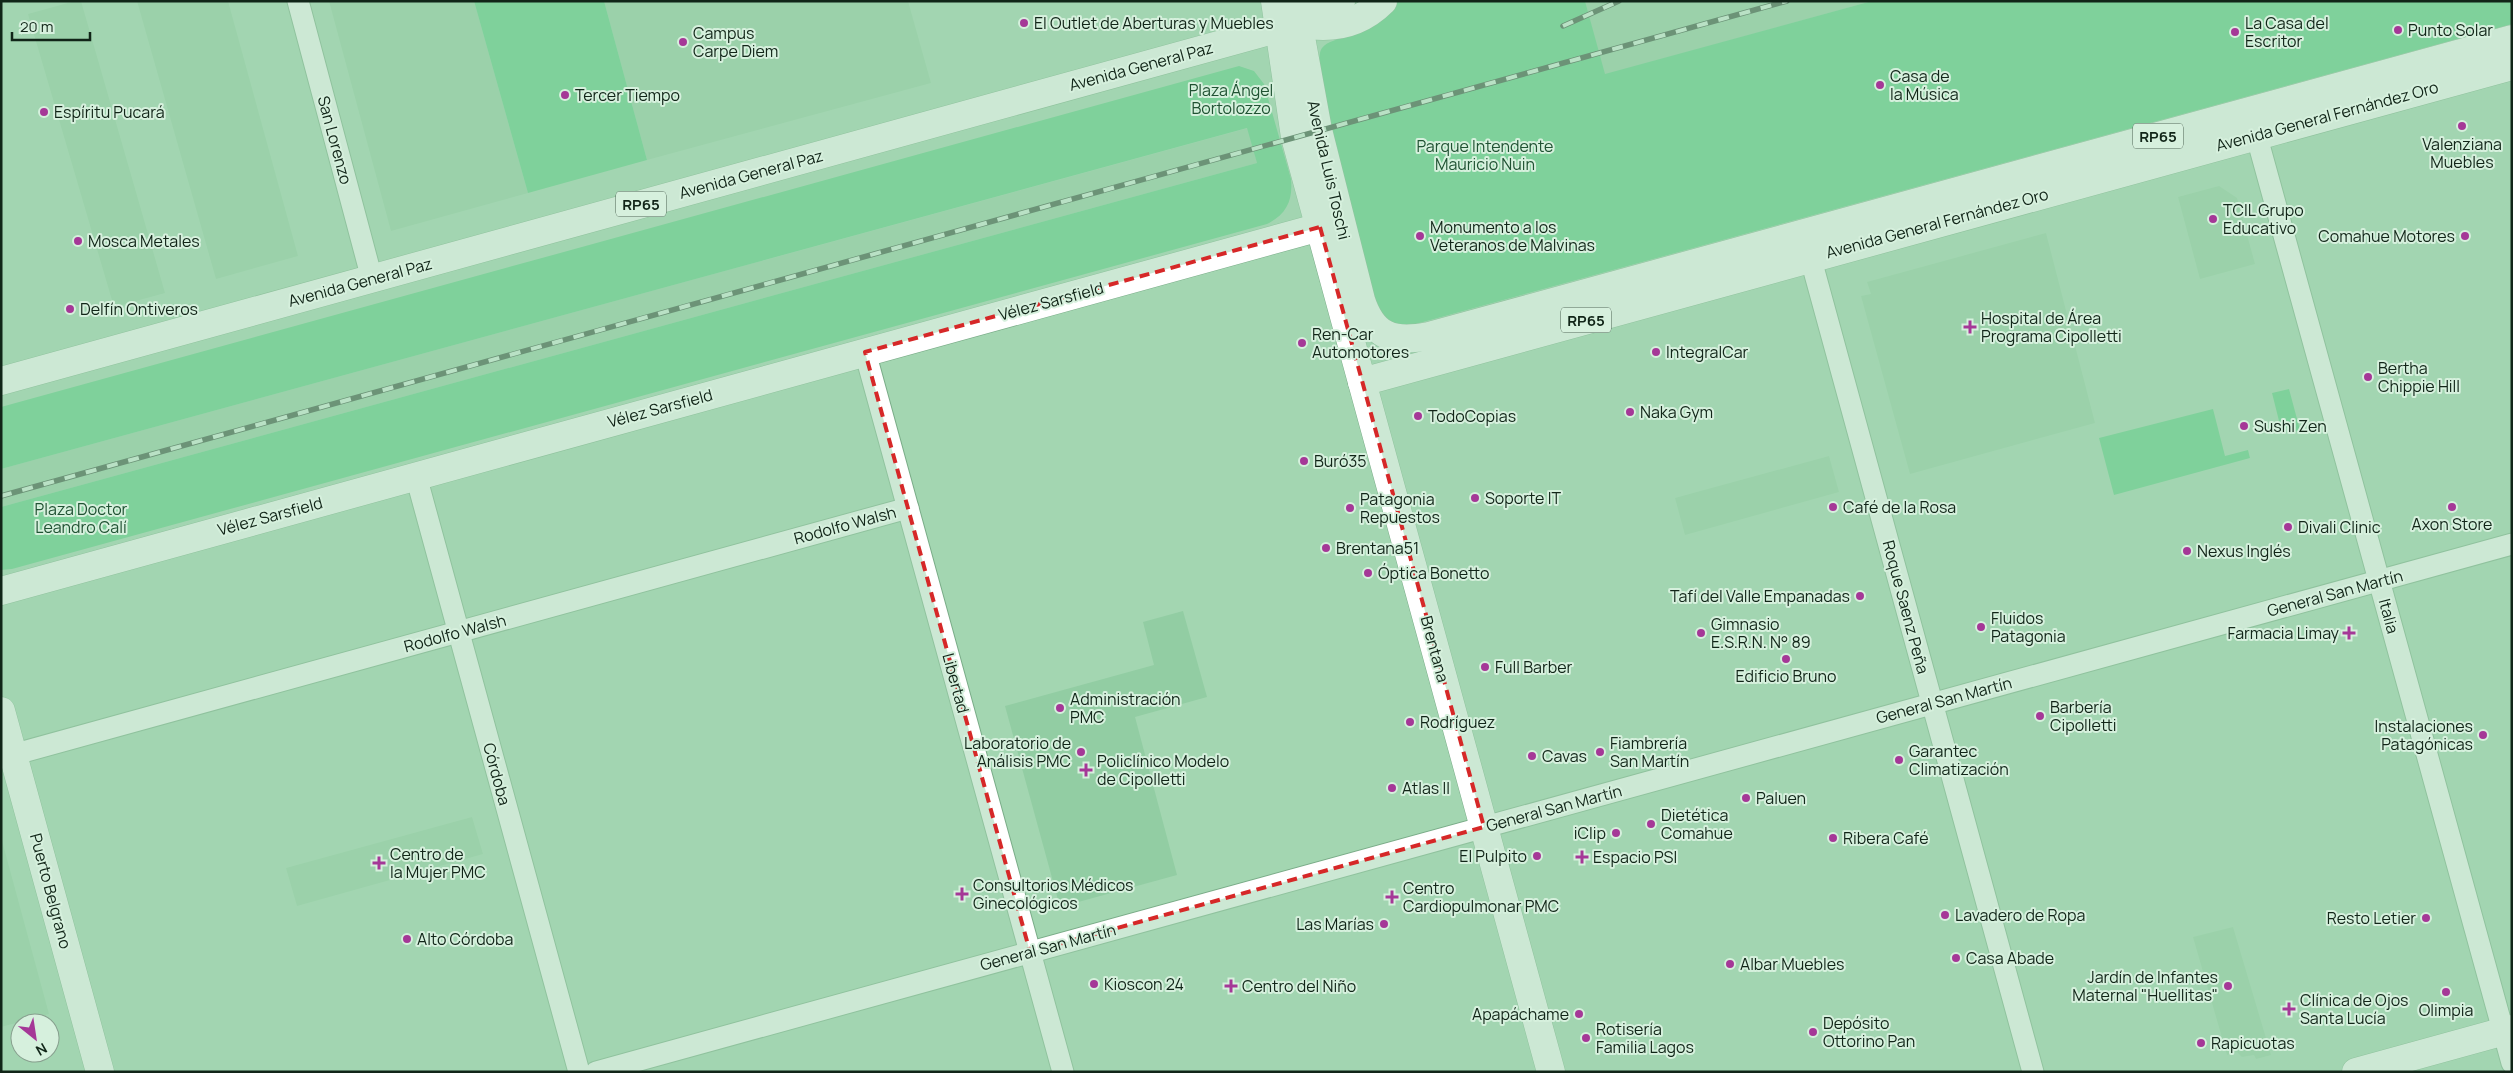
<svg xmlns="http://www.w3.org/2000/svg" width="2513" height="1073" font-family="Manrope,sans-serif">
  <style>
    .built { fill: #92cda3 }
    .green { fill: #56cc82 }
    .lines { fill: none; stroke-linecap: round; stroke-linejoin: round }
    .street-casing { stroke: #7aac88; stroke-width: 23 }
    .secondary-casing { stroke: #7aac88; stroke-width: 29 }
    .primary-casing { stroke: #7aac88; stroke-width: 29 }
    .street { stroke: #fff; stroke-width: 21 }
    .secondary { stroke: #fff; stroke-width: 28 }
    .primary { stroke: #fff; stroke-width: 28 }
    .rail-casing { stroke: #2a4332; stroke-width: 5.5 }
    .rail { stroke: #d6f0dd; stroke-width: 4; stroke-dasharray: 11; stroke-linecap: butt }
    .marked { fill: none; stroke: #d62828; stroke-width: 4; stroke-dasharray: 10 6; stroke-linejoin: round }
    .poi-dot { fill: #a53897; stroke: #d6f0dd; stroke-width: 2 }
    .labels { text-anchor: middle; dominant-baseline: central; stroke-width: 4; stroke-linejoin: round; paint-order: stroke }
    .shield { fill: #d6f0dd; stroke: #4c6253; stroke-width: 1 }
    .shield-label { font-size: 15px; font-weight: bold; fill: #112518 }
    .poi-label { font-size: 16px; fill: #112518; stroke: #d6f0dd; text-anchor: start }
    .street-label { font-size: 16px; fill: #112518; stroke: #d6f0dd }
    .park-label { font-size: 16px; fill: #205233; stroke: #d6f0dd }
  </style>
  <rect width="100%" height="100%" fill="#a3d6b1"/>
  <!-- built -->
  <g class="built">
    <path d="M75 1H81L165 293 114 307 28 14Z"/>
    <path d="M137 1H228L298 256 216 279Z"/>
    <path d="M329 1H474L528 193 391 231Z"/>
    <path d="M604 1H908L931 83 647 160Z"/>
    <path d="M1585 1H1872L1604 75Z"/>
    <path d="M1248 128 1257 163 1 507V469Z"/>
    <path d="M2219 186 2237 198 2255 264 2200 279 2178 197Z"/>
    <path d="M2046 233 2095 423 1910 474 1861 296 1871 294 1867 282Z"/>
    <path d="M1829 456 1839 492 1685 535 1675 498Z"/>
    <path d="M1183 611 1207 697 1135 717 1177 875 1060 907 1005 706 1154 665 1143 622Z"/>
    <path d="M472 817 483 854 297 906 286 868Z"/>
    <path d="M1 837 49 1014 1 1027Z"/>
    <path d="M2233 927 2271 1055 2256 1059 2254 1055 2242 1057 2237 1052 2227 1055 2193 937Z"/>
  </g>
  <!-- green -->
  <g class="green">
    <path d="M474 1H604L647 160 528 193Z"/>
    <path d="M1396 1H1585L1605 74 1872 1H2512V24L1412 325C1395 326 1388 321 1375 310 1366 275 1306 67 1322 48 1327 41 1338 40 1345 36 1363 26 1379 12 1396 1Z"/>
    <path d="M1239 66 1254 71 1264 84 1291 179C1293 200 1287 214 1267 224L12 569 1 570V507L1257 163 1247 128 1 469V407Z"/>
    <path d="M2289 389 2300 430 2294 432 2292 426 2281 429 2272 393Z"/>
    <path d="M2213 409 2225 456 2248 450 2250 458 2114 495 2099 438Z"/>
  </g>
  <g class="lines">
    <!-- street casing -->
    <g class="street-casing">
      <g id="street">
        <path d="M298 1 372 279"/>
        <path d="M2253 123 2512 1063"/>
        <path d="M1807 245 2033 1072"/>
        <path d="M865 352 1063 1072"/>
        <path d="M416 476 579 1072"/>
        <path d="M1 758 908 508"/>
        <path d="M596 1072 2512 544"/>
      </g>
    </g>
    <!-- secondary casing -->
    <g class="secondary-casing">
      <g id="secondary">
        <path d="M1362 382 1551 1072"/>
        <path d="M1 591 1320 227"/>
        <path d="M1 711 100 1072"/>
        <path d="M2356 1072 2512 1029"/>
      </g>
    </g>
    <!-- primary casing -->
    <g class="primary-casing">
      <g id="primary">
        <path d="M1275 1 1295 137 1362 382 2512 66"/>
        <path d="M1296 10 1318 130 1361 300C1373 337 1393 343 1429 336L2512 39"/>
        <path d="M1298 23C1330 30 1359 25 1383 1"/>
        <path d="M1 381 1298 23 1314 13 1341 1"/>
      </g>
    </g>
    <!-- street -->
    <use href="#street" class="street"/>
    <!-- secondary -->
    <use href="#secondary" class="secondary"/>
    <!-- primary -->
    <use href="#primary" class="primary"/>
    <!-- rail casing -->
    <g class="rail-casing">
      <g id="rail">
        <path d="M1563 26 1619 1"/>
        <path d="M1 496 1787 1"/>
      </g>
    </g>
    <!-- rail -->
    <use href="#rail" class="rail"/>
  </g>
  <!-- marked area -->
  <path d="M0 0H2513V1073H0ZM1320 227 1484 827 1030 952 865 352Z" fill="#a3d6b1" fill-opacity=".55" fill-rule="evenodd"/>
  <path class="marked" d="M1320 227 1484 827 1030 952 865 352Z"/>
  <!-- markers -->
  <g class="poi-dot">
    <circle cx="1024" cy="23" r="5"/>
    <circle cx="2398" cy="30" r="5"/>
    <circle cx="2235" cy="32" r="5"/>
    <circle cx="683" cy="42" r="5"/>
    <circle cx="1880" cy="85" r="5"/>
    <circle cx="565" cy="95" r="5"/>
    <circle cx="44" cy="112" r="5"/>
    <circle cx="2462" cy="126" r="5"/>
    <circle cx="2213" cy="219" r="5"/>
    <circle cx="1420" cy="236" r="5"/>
    <circle cx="2465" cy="236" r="5"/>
    <circle cx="78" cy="241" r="5"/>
    <circle cx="70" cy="309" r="5"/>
    <path d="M1967.5 319.5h5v5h5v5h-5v5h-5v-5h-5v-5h5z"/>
    <circle cx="1302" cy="343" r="5"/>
    <circle cx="1656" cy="352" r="5"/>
    <circle cx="2368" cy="377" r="5"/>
    <circle cx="1630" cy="412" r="5"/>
    <circle cx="1418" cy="416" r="5"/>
    <circle cx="2244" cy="426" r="5"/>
    <circle cx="1304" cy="461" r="5"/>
    <circle cx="1475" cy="498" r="5"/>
    <circle cx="1833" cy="507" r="5"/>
    <circle cx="2452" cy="507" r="5"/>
    <circle cx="1350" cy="508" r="5"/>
    <circle cx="2288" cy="527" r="5"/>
    <circle cx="1326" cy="548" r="5"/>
    <circle cx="2187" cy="551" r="5"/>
    <circle cx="1368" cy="573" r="5"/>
    <circle cx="1860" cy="596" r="5"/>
    <circle cx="1981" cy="627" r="5"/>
    <circle cx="1701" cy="633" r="5"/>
    <path d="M2346.5 625.5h5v5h5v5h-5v5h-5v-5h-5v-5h5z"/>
    <circle cx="1786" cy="659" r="5"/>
    <circle cx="1485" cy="667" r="5"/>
    <circle cx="1060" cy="708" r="5"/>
    <circle cx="2040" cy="716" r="5"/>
    <circle cx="1410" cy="722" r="5"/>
    <circle cx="2483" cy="735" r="5"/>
    <circle cx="1081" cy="752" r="5"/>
    <circle cx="1600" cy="752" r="5"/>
    <circle cx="1532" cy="756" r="5"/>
    <circle cx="1899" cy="760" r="5"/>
    <path d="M1083.5 762.5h5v5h5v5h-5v5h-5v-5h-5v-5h5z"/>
    <circle cx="1392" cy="788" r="5"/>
    <circle cx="1746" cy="798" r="5"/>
    <circle cx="1651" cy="824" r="5"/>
    <circle cx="1616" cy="833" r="5"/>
    <circle cx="1833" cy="838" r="5"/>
    <circle cx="1537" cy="856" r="5"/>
    <path d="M1579.5 849.5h5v5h5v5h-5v5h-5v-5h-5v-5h5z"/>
    <path d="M376.5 855.5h5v5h5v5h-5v5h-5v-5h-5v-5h5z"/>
    <path d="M959.5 886.5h5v5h5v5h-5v5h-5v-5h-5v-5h5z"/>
    <path d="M1389.5 889.5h5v5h5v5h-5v5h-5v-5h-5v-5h5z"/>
    <circle cx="1945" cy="915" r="5"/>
    <circle cx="2426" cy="918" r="5"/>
    <circle cx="1384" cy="924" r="5"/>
    <circle cx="407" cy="939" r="5"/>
    <circle cx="1956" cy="958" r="5"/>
    <circle cx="1730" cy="964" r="5"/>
    <circle cx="1094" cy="984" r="5"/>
    <path d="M1228.5 978.5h5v5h5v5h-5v5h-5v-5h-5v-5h5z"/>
    <circle cx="2228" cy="986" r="5"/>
    <circle cx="2446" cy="992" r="5"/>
    <path d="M2286.5 1001.5h5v5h5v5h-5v5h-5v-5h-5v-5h5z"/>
    <circle cx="1579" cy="1014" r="5"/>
    <circle cx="1813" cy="1032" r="5"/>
    <circle cx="1586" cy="1038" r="5"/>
    <circle cx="2201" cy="1043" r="5"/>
  </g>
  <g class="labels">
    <!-- shield labels -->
    <g class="shield">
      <rect x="2133" y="123.5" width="50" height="25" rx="4"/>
      <rect x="616" y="191.5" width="50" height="25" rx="4"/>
      <rect x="1561" y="307.5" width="50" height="25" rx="4"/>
    </g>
    <g class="shield-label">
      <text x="2158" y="136">RP65</text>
      <text x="641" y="204">RP65</text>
      <text x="1586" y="320">RP65</text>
    </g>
    <!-- poi labels -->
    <g class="poi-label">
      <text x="1034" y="23">El Outlet de Aberturas y Muebles</text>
      <text x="2245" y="23">La Casa del<tspan x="2245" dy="18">Escritor</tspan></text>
      <text x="2408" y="30">Punto Solar</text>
      <text x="693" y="33">Campus<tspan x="693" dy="18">Carpe Diem</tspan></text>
      <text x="1890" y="76">Casa de<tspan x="1890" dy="18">la Música</tspan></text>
      <text x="575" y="95">Tercer Tiempo</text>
      <text x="54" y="112">Espíritu Pucará</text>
      <text x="2462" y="144" text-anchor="middle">Valenziana<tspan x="2462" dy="18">Muebles</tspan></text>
      <text x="2223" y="210">TCIL Grupo<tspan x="2223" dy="18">Educativo</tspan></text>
      <text x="1430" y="227">Monumento a los<tspan x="1430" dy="18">Veteranos de Malvinas</tspan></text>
      <text x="2455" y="236" text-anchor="end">Comahue Motores</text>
      <text x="88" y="241">Mosca Metales</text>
      <text x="80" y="309">Delfín Ontiveros</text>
      <text x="1981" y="318">Hospital de Área<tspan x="1981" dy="18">Programa Cipolletti</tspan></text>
      <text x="1312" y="334">Ren-Car<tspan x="1312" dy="18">Automotores</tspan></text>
      <text x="1666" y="352">IntegralCar</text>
      <text x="2378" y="368">Bertha<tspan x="2378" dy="18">Chippie Hill</tspan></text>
      <text x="1640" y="412">Naka Gym</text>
      <text x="1428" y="416">TodoCopias</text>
      <text x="2254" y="426">Sushi Zen</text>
      <text x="1314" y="461">Buró35</text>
      <text x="1485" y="498">Soporte IT</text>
      <text x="1360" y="499">Patagonia<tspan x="1360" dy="18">Repuestos</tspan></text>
      <text x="1843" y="507">Café de la Rosa</text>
      <text x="2452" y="524" text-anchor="middle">Axon Store</text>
      <text x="2298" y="527">Divali Clinic</text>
      <text x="1336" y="548">Brentana51</text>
      <text x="2197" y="551">Nexus Inglés</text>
      <text x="1378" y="573">Óptica Bonetto</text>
      <text x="1850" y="596" text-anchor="end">Tafí del Valle Empanadas</text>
      <text x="1991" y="618">Fluidos<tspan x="1991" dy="18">Patagonia</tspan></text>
      <text x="1711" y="624">Gimnasio<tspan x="1711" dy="18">E.S.R.N. N° 89</tspan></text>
      <text x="2339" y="633" text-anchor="end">Farmacia Limay</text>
      <text x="1495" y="667">Full Barber</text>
      <text x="1786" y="676" text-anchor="middle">Edificio Bruno</text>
      <text x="1070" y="699">Administración<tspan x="1070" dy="18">PMC</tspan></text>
      <text x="2050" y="707">Barbería<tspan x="2050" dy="18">Cipolletti</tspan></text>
      <text x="1420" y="722">Rodríguez</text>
      <text x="2473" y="726" text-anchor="end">Instalaciones<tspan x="2473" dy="18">Patagónicas</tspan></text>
      <text x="1071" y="743" text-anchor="end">Laboratorio de<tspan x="1071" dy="18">Análisis PMC</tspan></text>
      <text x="1610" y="743">Fiambrería<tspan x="1610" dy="18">San Martín</tspan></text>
      <text x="1909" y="751">Garantec<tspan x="1909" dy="18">Climatización</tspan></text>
      <text x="1542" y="756">Cavas</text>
      <text x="1097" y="761">Policlínico Modelo<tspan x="1097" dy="18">de Cipolletti</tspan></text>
      <text x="1402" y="788">Atlas II</text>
      <text x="1756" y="798">Paluen</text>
      <text x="1661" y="815">Dietética<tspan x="1661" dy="18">Comahue</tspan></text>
      <text x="1606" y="833" text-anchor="end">iClip</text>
      <text x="1843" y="838">Ribera Café</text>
      <text x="390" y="854">Centro de<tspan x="390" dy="18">la Mujer PMC</tspan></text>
      <text x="1527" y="856" text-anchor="end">El Pulpito</text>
      <text x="1593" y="857">Espacio PSI</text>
      <text x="973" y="885">Consultorios Médicos<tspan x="973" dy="18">Ginecológicos</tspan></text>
      <text x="1403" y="888">Centro<tspan x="1403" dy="18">Cardiopulmonar PMC</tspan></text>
      <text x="1955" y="915">Lavadero de Ropa</text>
      <text x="2416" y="918" text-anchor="end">Resto Letier</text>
      <text x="1374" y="924" text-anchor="end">Las Marías</text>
      <text x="417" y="939">Alto Córdoba</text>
      <text x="1966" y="958">Casa Abade</text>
      <text x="1740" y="964">Albar Muebles</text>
      <text x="2218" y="977" text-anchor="end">Jardín de Infantes<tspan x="2218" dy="18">Maternal "Huellitas"</tspan></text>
      <text x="1104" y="984">Kioscon 24</text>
      <text x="1242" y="986">Centro del Niño</text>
      <text x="2300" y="1000">Clínica de Ojos<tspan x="2300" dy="18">Santa Lucía</tspan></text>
      <text x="2446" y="1010" text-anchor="middle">Olimpia</text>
      <text x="1569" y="1014" text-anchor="end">Apapáchame</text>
      <text x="1823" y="1023">Depósito<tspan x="1823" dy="18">Ottorino Pan</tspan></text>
      <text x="1596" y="1029">Rotisería<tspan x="1596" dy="18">Familia Lagos</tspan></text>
      <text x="2211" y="1043">Rapicuotas</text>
    </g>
    <!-- street labels -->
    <g class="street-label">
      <text transform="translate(1141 66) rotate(-15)">Avenida General Paz</text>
      <text transform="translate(2327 116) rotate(-15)">Avenida General Fernández Oro</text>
      <text transform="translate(335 140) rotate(75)">San Lorenzo</text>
      <text transform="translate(1329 170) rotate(77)">Avenida Luis Toschi</text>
      <text transform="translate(751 174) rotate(-15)">Avenida General Paz</text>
      <text transform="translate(1937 223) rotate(-15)">Avenida General Fernández Oro</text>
      <text transform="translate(360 282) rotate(-15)">Avenida General Paz</text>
      <text transform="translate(1051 301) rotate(-15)">Vélez Sarsfield</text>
      <text transform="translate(660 408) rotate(-15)">Vélez Sarsfield</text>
      <text transform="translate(270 516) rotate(-15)">Vélez Sarsfield</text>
      <text transform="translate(845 525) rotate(-15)">Rodolfo Walsh</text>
      <text transform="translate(2335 593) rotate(-15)">General San Martín</text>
      <text transform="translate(1906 607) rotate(75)">Roque Saenz Peña</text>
      <text transform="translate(2389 616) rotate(75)">Italia</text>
      <text transform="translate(455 633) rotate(-15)">Rodolfo Walsh</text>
      <text transform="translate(1435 649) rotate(75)">Brentana</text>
      <text transform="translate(956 683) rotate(75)">Libertad</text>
      <text transform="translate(1944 700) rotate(-15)">General San Martín</text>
      <text transform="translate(497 774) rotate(75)">Córdoba</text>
      <text transform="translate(1554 808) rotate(-15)">General San Martín</text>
      <text transform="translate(51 891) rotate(75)">Puerto Belgrano</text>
      <text transform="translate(1048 947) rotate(-15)">General San Martín</text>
    </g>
    <!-- park labels -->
    <g class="park-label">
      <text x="1231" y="90">Plaza Ángel<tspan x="1231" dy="18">Bortolozzo</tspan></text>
      <text x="1485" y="146">Parque Intendente<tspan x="1485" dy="18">Mauricio Nuin</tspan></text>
      <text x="81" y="509">Plaza Doctor<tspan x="81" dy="18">Leandro Calí</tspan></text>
    </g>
  </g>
  <!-- border -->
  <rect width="2513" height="1073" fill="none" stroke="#112518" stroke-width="5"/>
  <!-- north arrow -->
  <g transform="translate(35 1038) rotate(150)"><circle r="24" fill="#d6f0dd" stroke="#879f8e"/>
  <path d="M0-4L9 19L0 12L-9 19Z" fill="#a53897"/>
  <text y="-8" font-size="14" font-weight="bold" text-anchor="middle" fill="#112518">N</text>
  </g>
  <!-- scale -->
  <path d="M12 32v8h78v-8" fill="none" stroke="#112518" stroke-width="2.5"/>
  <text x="20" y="32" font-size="15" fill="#112518" stroke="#d6f0dd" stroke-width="4" paint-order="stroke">20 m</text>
</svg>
